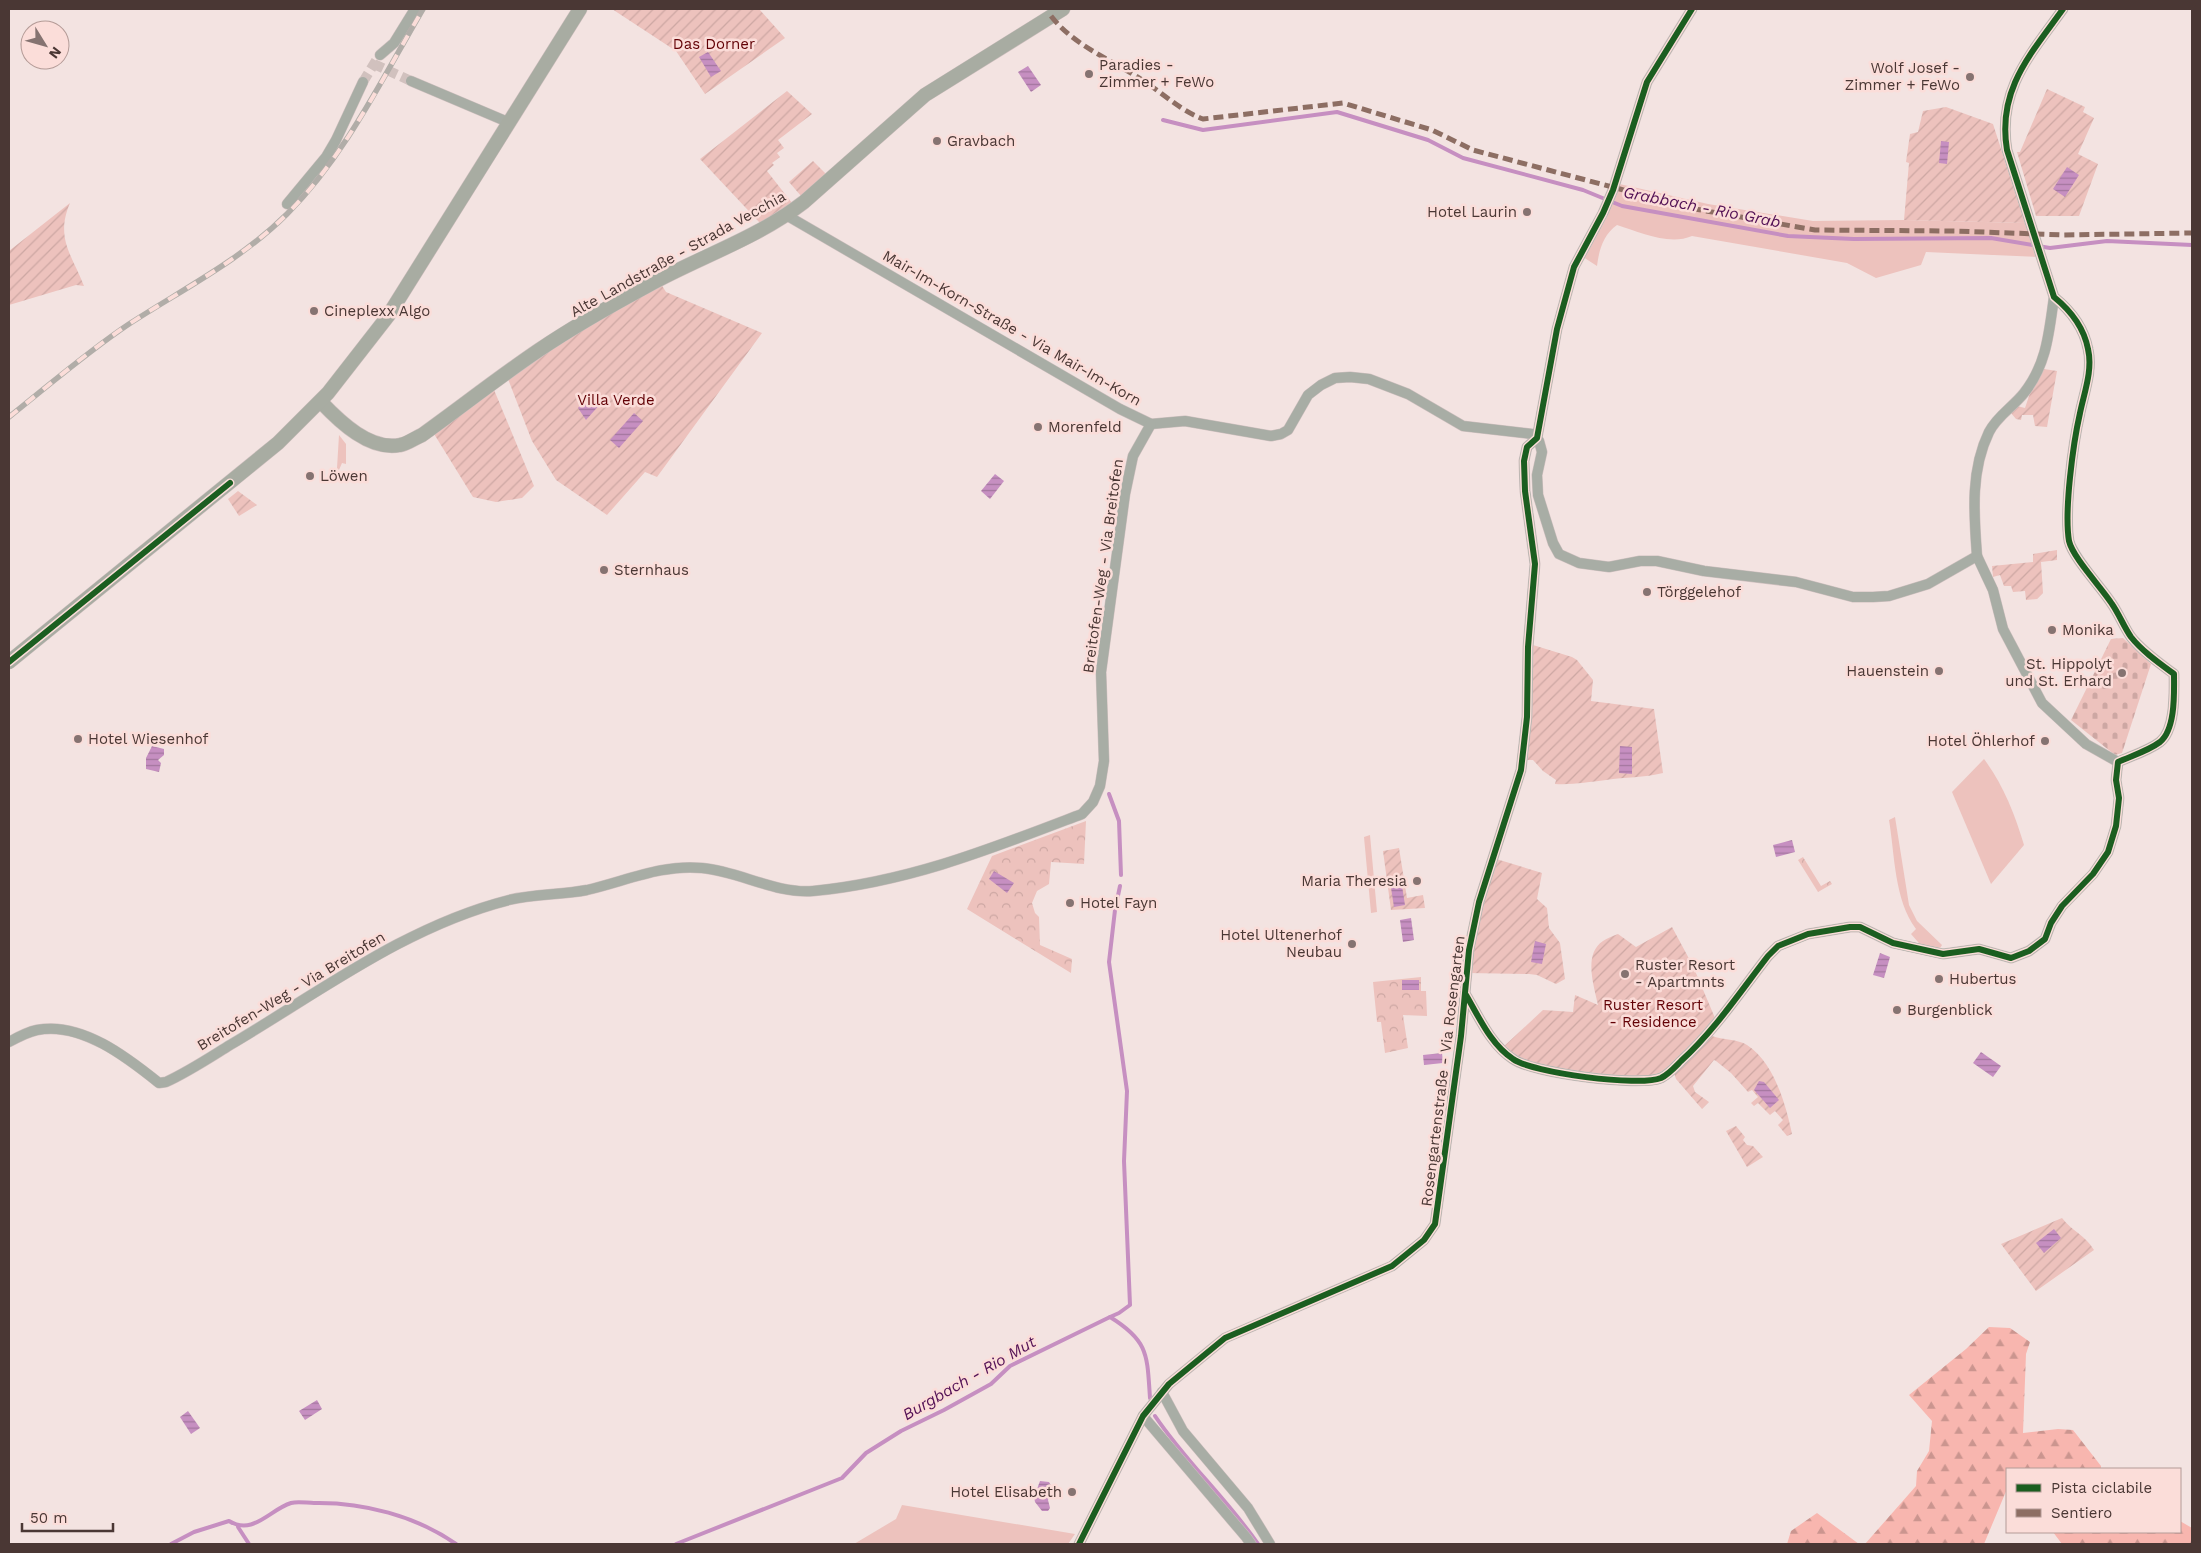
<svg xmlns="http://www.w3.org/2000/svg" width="2201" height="1553" font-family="'Work Sans',sans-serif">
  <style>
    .grass { fill: #edc2bd }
    .forest { fill: url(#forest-firs) }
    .cemetery { fill: url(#cemetery-stones) }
    .park { fill: url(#park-crowns) }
    .garden { fill: url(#garden-furrows) }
    .water { fill: url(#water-rules) }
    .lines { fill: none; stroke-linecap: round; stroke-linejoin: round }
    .stream { stroke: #c68fc1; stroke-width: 4 }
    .minor-tunnel { stroke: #d1c1be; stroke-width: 10; stroke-dasharray: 10 5; stroke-linecap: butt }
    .minor-casing { stroke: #d0c1c0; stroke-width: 11 }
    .secondary-casing { stroke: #d0c1c0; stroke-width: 15 }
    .minor { stroke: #a8ada5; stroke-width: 10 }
    .secondary { stroke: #a8aca2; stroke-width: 14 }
    .rail-casing { stroke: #b1ada8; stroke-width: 5.5 }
    .rail { stroke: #fbddd9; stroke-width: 4; stroke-dasharray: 11; stroke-linecap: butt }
    .quiet { stroke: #8d6e63; stroke-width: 5; stroke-dasharray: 10 5; stroke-linecap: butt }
    .cycleway-casing { stroke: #fbddd9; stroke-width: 9 }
    .cycleway { stroke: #1b5e20; stroke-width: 6 }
    .poi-dot { fill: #857371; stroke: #fbddd9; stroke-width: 2 }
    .labels { text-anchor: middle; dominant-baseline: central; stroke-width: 5; stroke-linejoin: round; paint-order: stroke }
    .park-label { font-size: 15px; fill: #620005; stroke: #fbddd9 }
    .poi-label { font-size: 15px; fill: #4a3734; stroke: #fbddd9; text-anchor: start }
    .street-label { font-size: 15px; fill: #4a3734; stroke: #fbddd9 }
    .water-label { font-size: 16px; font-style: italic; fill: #531155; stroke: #fbddd9 }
  </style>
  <defs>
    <pattern id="forest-firs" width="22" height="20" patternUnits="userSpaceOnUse" patternTransform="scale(1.25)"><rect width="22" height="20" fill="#f8b6af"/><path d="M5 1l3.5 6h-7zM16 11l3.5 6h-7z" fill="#cb958f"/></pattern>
    <pattern id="cemetery-stones" width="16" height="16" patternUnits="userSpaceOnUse" patternTransform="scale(1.25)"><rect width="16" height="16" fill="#edc2bd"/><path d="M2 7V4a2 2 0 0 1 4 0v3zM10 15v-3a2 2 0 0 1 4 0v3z" fill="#cda7a3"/></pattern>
    <pattern id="park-crowns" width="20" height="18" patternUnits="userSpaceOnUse" patternTransform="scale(1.25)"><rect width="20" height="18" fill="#edc2bd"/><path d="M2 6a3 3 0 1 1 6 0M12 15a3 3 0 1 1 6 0" fill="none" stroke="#cda7a3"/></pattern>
    <pattern id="garden-furrows" width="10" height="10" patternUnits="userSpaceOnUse" patternTransform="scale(1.25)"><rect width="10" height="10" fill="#edc2bd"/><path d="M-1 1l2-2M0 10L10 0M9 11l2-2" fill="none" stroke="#cda7a3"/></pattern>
    <pattern id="water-rules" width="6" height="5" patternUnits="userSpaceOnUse" patternTransform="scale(1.25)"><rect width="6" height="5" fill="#c68fc1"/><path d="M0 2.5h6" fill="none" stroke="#a3769e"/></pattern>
  </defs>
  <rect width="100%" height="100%" fill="#f3e3e1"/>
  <!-- grass -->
  <g class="grass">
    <path d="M1615 183 1708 204 1813 221 1904 220 2025 223 2037 257 1926 252 1921 265 1876 278 1847 263 1692 236C1669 246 1640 232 1617 225 1603 235 1599 250 1597 266L1580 255Z"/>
    <path d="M339 435 346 444V464L342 463 339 470 337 468Z"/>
    <path d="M1984 759C2003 784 2015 815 2024 845L1991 884 1952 792Z"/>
    <path d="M1895 817 1909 905 1917 921 1942 945 1937 953 1925 950 1911 934 1916 929C1894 899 1895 856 1889 820Z"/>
    <path d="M1370 835 1377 912 1371 913 1364 837Z"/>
    <path d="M902 1505 1075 1534 1068 1544H854L896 1519Z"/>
  </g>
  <!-- forest -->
  <g class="forest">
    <path d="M1989 1327 2010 1328 2030 1342 2026 1354 2023 1433 2058 1429 2073 1430 2101 1466V1469H2007V1489L1984 1544H1865L1916 1486 1917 1471 1929 1451 1932 1421 1909 1395 1966 1349Z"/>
    <path d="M1817 1513 1859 1544H1787L1791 1531Z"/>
    <path d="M2180 1521 2192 1528V1544H2062L2053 1532H2180Z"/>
  </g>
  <!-- cemetery -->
  <path class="cemetery" d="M2123 638 2151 664 2122 753 2115 755 2071 720 2111 639Z"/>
  <!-- park -->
  <g class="park">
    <path d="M1086 821 1084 864 1051 862 1049 884 1037 891 1032 903 1035 913 1039 917 1040 945 1072 959 1071 973 967 909 992 856Z"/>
    <path d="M1803 857 1821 886 1830 881 1832 884 1818 892 1798 860Z"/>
    <path d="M1421 977V991H1426L1427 1016 1403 1015 1408 1048 1385 1053 1381 1022H1377L1373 982Z"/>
  </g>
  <!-- garden -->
  <g class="garden">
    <path d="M612 9H759L785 38 705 94 676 51Z"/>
    <path d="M2047 89 2085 107 2083 112 2094 118 2078 154 2098 164 2079 216H2036L2017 152H2020Z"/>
    <path d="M787 91 812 114 778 140 784 148 777 153 780 157 772 163 774 165 767 171 792 203 760 223 700 159Z"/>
    <path d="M1946 107 1993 124 2025 223 1904 220 1909 163 1906 162 1910 134 1918 132 1923 111Z"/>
    <path d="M813 161 825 173 824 177 801 196 789 182Z"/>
    <path d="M70 203C55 238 72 255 84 286L76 285 9 305V251Z"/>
    <path d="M661 284 666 292 762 333 657 477 645 472 607 515 556 480 532 441 508 379 543 355 651 288Z"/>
    <path d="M2044 369 2057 371 2047 427 2035 426 2033 415H2022L2021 420 2016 419 2011 413 2017 406 2025 408 2030 393Z"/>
    <path d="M492 385 534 486 522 498 496 502 473 497 431 429Z"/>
    <path d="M238 491 257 505 239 516 228 499Z"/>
    <path d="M2057 550V560L2041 562 2043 593 2037 599 2026 600 2025 591 2013 592 2011 586H2004L2000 575 1993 577 1992 566 2033 562V554Z"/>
    <path d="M1533 645 1572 657 1577 660 1593 680 1591 701 1654 709 1663 773C1644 778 1625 777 1606 780 1588 782 1573 785 1555 784L1556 780 1543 771 1533 760H1522Z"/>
    <path d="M1399 848 1407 898 1423 895 1425 908 1391 910 1383 851Z"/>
    <path d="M1493 858 1542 873 1537 899 1547 908 1549 928 1560 943 1565 979 1556 984 1537 975 1529 974 1467 973Z"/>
    <path d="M1672 927 1693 966 1715 1018 1694 1050 1652 1080 1534 1069 1501 1049 1543 1010 1573 1012 1575 995 1598 1005C1594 986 1583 954 1603 941 1607 938 1613 936 1618 934L1636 947Z"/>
    <path d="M1712 1036C1722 1040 1738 1039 1747 1045 1774 1062 1786 1105 1792 1134L1787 1136 1778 1125 1783 1120 1775 1111 1770 1115 1758 1103 1754 1106 1751 1103 1758 1097 1752 1090 1748 1092 1731 1073 1716 1061 1714 1060 1693 1086 1695 1092 1709 1102 1702 1109 1676 1079 1674 1073Z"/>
    <path d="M1736 1126 1745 1137 1743 1140 1747 1145 1753 1146 1763 1157 1747 1167 1726 1131Z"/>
    <path d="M2062 1218C2072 1231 2085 1235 2094 1250L2036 1291 2001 1244Z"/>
  </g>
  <!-- water -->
  <g class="water">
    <path d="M708 52 721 71 711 77 699 57Z"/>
    <path d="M1028 66 1041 85 1031 92 1018 72Z"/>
    <path d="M1941 141 1949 142 1947 164 1939 163Z"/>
    <path d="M2067 167 2079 175 2065 197 2053 189Z"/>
    <path d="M590 392 602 402 586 420 578 408Z"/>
    <path d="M634 413 643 421 619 448 610 440Z"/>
    <path d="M995 474 1004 481 990 499 981 491Z"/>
    <path d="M152 746 164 749V755L158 760 161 763 159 772 146 769V758Z"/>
    <path d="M1620 746 1632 747V774L1619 773Z"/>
    <path d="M1792 840 1795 852 1776 857 1773 845Z"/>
    <path d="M994 871 1014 883 1007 893 989 879Z"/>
    <path d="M1402 886 1405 905 1394 907 1391 888Z"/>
    <path d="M1411 918 1414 940 1403 942 1400 920Z"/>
    <path d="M1535 941 1546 944 1542 964 1531 962Z"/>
    <path d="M1880 953 1890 957 1884 978 1873 975Z"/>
    <rect x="1402" y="980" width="17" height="10"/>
    <path d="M1981 1052 2001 1066 1993 1077 1973 1063Z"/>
    <path d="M1442 1053 1443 1063 1424 1065 1423 1055Z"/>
    <path d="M1759 1081 1764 1082 1779 1100 1770 1108 1754 1090Z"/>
    <path d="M2054 1229 2061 1238 2044 1253 2036 1243Z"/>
    <path d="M317 1400 322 1409 305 1420 299 1411Z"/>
    <path d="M188 1411 200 1428 191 1434 180 1417Z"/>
    <path d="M1040 1481 1049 1482 1052 1487 1048 1500 1050 1508 1048 1511H1042L1035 1502 1034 1497Z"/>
  </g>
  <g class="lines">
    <!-- stream -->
    <g class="stream">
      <path d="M1163 120 1203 130 1337 112 1428 140 1463 158 1583 190 1622 206 1788 236 1854 239 1991 238 2050 248 2107 241 2192 245"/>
      <path d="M1109 794 1119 821 1121 875"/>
      <path d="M1110 1317 1119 1313 1130 1305 1124 1161 1127 1091 1109 962 1115 910 1120 886"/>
      <path d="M1155 1416C1186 1462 1227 1499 1258 1544"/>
      <path d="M238 1527 249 1544"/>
      <path d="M171 1544 194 1532 229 1521C253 1536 269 1510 291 1503 298 1501 307 1503 314 1503 363 1502 416 1516 456 1544"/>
      <path d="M676 1544 842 1478 866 1453 901 1431 944 1410 991 1384 1010 1366 1110 1317C1149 1341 1147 1355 1150 1398"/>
    </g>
    <!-- minor-tunnel -->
    <g class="minor-tunnel">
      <path d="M374 64 411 81"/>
      <path d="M363 82 377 59"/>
    </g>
    <!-- minor casing -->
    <g class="minor-casing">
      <g id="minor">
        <path d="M380 55 394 43 415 9"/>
        <path d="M411 81 510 123"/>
        <path d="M287 204 326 157 336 140 363 82"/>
        <path d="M786 215 1120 409 1151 424 1185 421 1271 436 1281 434 1288 430 1308 395 1321 385 1335 378 1350 377 1369 379 1408 394 1463 426 1532 434 1539 441 1542 452 1537 475 1538 495 1553 543 1559 554 1579 563 1609 567 1640 561H1657L1704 571 1796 582 1853 597H1873L1889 596 1928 584 1977 556 1993 590 2003 629 2042 703 2086 744 2118 762"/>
        <path d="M1977 556C1974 515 1970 471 1989 432 1997 416 2013 407 2024 393 2047 364 2049 332 2054 297"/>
        <path d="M1466 995C1479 1017 1491 1045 1513 1059 1532 1073 1639 1087 1661 1078 1669 1074 1675 1067 1681 1061 1715 1030 1740 992 1768 956L1778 946 1808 934 1850 927H1860L1893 943 1943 954 1979 949 2011 958 2029 951 2045 939 2051 923 2062 906 2093 874 2108 852 2116 826 2119 798 2116 780 2118 762C2131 756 2148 751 2160 742 2176 729 2174 691 2174 674 2159 663 2142 651 2131 637 2124 627 2119 614 2112 604 2102 588 2073 558 2069 541 2064 511 2073 444 2080 413 2084 393 2093 370 2088 349 2084 328 2070 310 2054 297L2007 150C1997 90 2030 55 2063 9"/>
        <path d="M9 1042C18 1037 27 1032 37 1030 81 1021 128 1058 159 1083L166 1082C188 1072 209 1058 230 1045 320 992 406 926 509 900 534 894 561 895 587 890 626 881 662 864 702 868 739 871 775 894 813 891 909 882 993 848 1082 814L1093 802 1100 786 1104 761 1101 672 1125 494 1133 456 1151 424"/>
        <path d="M1162 1392 1183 1431 1248 1508 1270 1544"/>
        <path d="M1143 1416 1246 1537 1251 1544"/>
        <path d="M1079 1544 1143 1416 1169 1384 1225 1338 1392 1266 1424 1240 1435 1224 1461 1036 1469 950 1479 902 1521 770 1527 717 1528 647 1535 564 1525 491 1524 461 1527 447 1537 438 1557 329 1574 267 1603 213 1613 190 1647 82 1692 9"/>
      </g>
    </g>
    <!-- secondary casing -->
    <g class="secondary-casing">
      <g id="secondary">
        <path d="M321 402C340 422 370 451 400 445 407 444 415 438 422 435 461 407 499 377 539 350 573 327 610 306 647 286 699 257 756 239 804 202L925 95 1063 9"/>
        <path d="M9 662 278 443 328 393 388 316 580 9"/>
      </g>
    </g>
    <!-- minor -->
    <use href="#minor" class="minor"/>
    <!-- secondary -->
    <use href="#secondary" class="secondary"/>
    <!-- rail casing -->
    <g class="rail-casing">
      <path id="rail" d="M9 417C48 386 87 352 129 324 183 289 241 260 287 214 345 156 382 79 423 9"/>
    </g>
    <!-- rail -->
    <use href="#rail" class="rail"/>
    <!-- quiet -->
    <path class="quiet" d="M1051 16C1075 47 1113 60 1145 82 1167 96 1178 109 1203 119L1343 103 1432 130 1473 150 1695 209 1815 230 1955 231 2064 235 2192 233"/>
    <!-- cycleway casing -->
    <g class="cycleway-casing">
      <g id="cycleway">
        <path d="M9 662 230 483"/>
        <path d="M1466 995C1479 1017 1491 1045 1513 1059 1532 1073 1639 1087 1661 1078 1669 1074 1675 1067 1681 1061 1715 1030 1740 992 1768 956L1778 946 1808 934 1850 927H1860L1893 943 1943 954 1979 949 2011 958 2029 951 2045 939 2051 923 2062 906 2093 874 2108 852 2116 826 2119 798 2116 780 2118 762C2131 756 2148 751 2160 742 2176 729 2174 691 2174 674 2159 663 2142 651 2131 637 2124 627 2119 614 2112 604 2102 588 2073 558 2069 541 2064 511 2073 444 2080 413 2084 393 2093 370 2088 349 2084 328 2070 310 2054 297L2007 150C1997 90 2030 55 2063 9"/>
        <path d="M1079 1544 1143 1416 1169 1384 1225 1338 1392 1266 1424 1240 1435 1224 1461 1036 1469 950 1479 902 1521 770 1527 717 1528 647 1535 564 1525 491 1524 461 1527 447 1537 438 1557 329 1574 267 1603 213 1613 190 1647 82 1692 9"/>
      </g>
    </g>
    <!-- cycleway -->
    <use href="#cycleway" class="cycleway"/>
  </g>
  <!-- markers -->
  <g class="poi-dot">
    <circle cx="1089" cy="74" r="5"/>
    <circle cx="1970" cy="77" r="5"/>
    <circle cx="937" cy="141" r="5"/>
    <circle cx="1527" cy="212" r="5"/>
    <circle cx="314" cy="311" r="5"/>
    <circle cx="1038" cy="427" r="5"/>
    <circle cx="310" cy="476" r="5"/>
    <circle cx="604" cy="570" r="5"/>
    <circle cx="1647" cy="592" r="5"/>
    <circle cx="2052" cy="630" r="5"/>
    <circle cx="1939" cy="671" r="5"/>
    <circle cx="2122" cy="673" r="5"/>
    <circle cx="78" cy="739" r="5"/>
    <circle cx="2045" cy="741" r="5"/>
    <circle cx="1417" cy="881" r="5"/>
    <circle cx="1070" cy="903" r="5"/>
    <circle cx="1352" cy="944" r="5"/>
    <circle cx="1625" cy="974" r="5"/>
    <circle cx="1939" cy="979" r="5"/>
    <circle cx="1897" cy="1010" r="5"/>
    <circle cx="1072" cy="1492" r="5"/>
  </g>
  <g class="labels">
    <!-- park labels -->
    <g class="park-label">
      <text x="714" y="44">Das Dorner</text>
      <text x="616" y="400">Villa Verde</text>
      <text x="1653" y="1005">Ruster Resort<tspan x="1653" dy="17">- Residence</tspan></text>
    </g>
    <!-- poi labels -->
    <g class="poi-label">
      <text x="1099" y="65">Paradies -<tspan x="1099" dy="17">Zimmer + FeWo</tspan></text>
      <text x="1960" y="68" text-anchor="end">Wolf Josef -<tspan x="1960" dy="17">Zimmer + FeWo</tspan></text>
      <text x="947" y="141">Gravbach</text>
      <text x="1517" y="212" text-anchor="end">Hotel Laurin</text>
      <text x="324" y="311">Cineplexx Algo</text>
      <text x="1048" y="427">Morenfeld</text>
      <text x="320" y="476">Löwen</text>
      <text x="614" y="570">Sternhaus</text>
      <text x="1657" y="592">Törggelehof</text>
      <text x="2062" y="630">Monika</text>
      <text x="2112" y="664" text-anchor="end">St. Hippolyt<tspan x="2112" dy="17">und St. Erhard</tspan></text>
      <text x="1929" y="671" text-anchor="end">Hauenstein</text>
      <text x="88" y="739">Hotel Wiesenhof</text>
      <text x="2035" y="741" text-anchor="end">Hotel Öhlerhof</text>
      <text x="1407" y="881" text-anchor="end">Maria Theresia</text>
      <text x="1080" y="903">Hotel Fayn</text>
      <text x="1342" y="935" text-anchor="end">Hotel Ultenerhof<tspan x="1342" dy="17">Neubau</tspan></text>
      <text x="1635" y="965">Ruster Resort<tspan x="1635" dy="17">- Apartmnts</tspan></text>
      <text x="1949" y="979">Hubertus</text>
      <text x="1907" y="1010">Burgenblick</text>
      <text x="1062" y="1492" text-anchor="end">Hotel Elisabeth</text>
    </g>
    <!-- street labels -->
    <g class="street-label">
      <text transform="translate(678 254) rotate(-29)">Alte Landstraße - Strada Vecchia</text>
      <text transform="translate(1012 328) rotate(30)">Mair-Im-Korn-Straße - Via Mair-Im-Korn</text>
      <text transform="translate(1103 566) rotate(-82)">Breitofen-Weg - Via Breitofen</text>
      <text transform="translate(291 991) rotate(-31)">Breitofen-Weg - Via Breitofen</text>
      <text transform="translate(1443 1071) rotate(-83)">Rosengartenstraße - Via Rosengarten</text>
    </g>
    <!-- water labels -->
    <g class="water-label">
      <text transform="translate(1702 207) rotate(11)">Grabbach - Rio Grab</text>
      <text transform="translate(969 1378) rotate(-30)">Burgbach - Rio Mut</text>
    </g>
  </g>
  <!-- border -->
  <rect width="2201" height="1553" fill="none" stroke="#4a3734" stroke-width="20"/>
  <!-- legend -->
  <rect x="2006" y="1468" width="175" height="65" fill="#fbddd9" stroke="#b49b97"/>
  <rect x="2016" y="1484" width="25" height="8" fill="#1b5e20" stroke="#b49b97"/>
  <text x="2051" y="1493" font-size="15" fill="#4a3734">Pista ciclabile</text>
  <rect x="2016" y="1509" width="25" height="8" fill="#8d6e63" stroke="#b49b97"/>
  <text x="2051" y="1518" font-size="15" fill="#4a3734">Sentiero</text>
  <!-- north arrow -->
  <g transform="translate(45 45) rotate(127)"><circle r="24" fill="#fbddd9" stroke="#b49b97"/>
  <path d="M0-4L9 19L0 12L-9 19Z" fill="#857371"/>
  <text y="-8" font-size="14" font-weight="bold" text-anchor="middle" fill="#4a3734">N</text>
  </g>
  <!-- scale -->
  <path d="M22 1523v8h91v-8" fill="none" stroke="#4a3734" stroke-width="2.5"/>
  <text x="30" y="1523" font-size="15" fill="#4a3734" stroke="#fbddd9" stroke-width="4" paint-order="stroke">50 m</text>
</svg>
